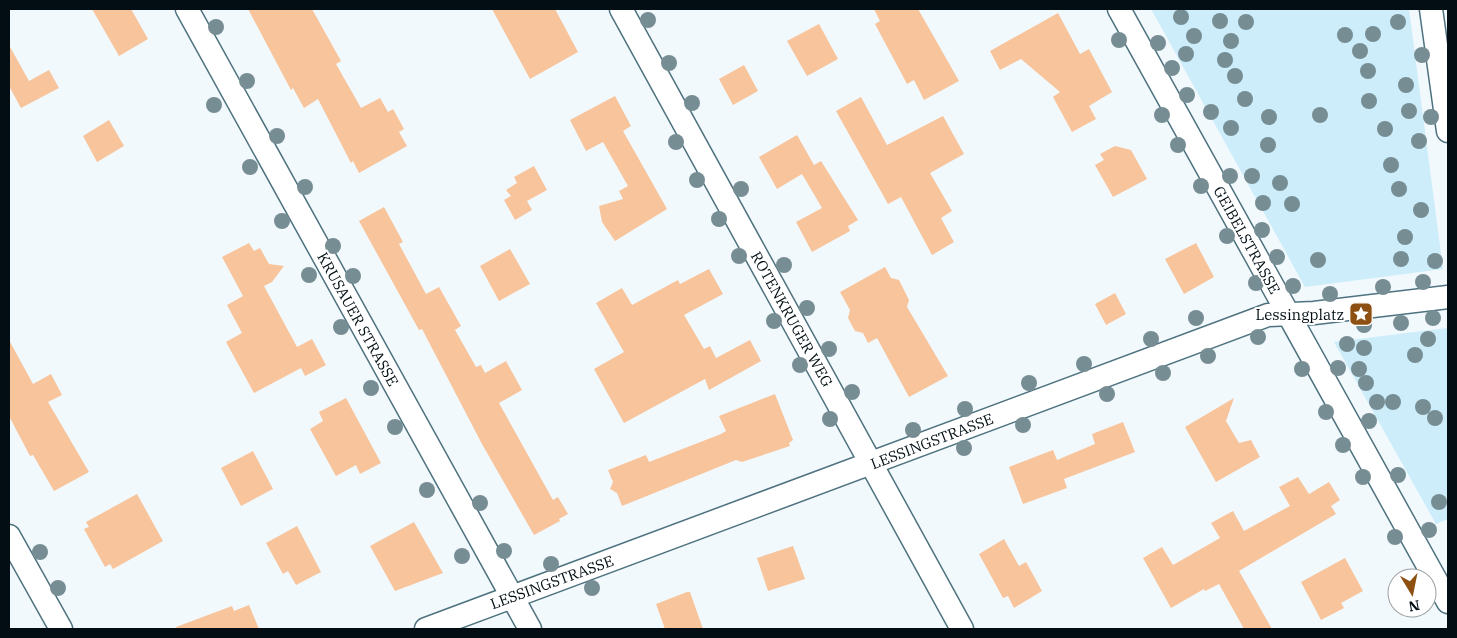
<svg xmlns="http://www.w3.org/2000/svg" width="1457" height="638" font-family="'IBM Plex Serif',serif">
  <style>
    .green { fill: #ccedf9 }
    .building { fill: #f7c49c }
    .lines { fill: none; stroke-linecap: round; stroke-linejoin: round }
    .minor-casing { stroke: #4e727f; stroke-width: 25 }
    .minor { stroke: #fff; stroke-width: 22 }
    .tree { fill: #778d94 }
    .labels { text-anchor: middle; dominant-baseline: central; stroke-width: 4; stroke-linejoin: round; paint-order: stroke }
    .street-label { font-size: 15px; fill: #020e13; stroke: #fff }
    .poi-label { font-size: 15px; fill: #020e13; stroke: #fff; text-anchor: end }
  </style>
  <rect width="100%" height="100%" fill="#f2f9fd"/>
  <!-- green -->
  <g class="green">
    <path d="M1151 9H1409L1443 269 1305 287Z"/>
    <path d="M1447 328 1448 519 1436 524 1334 342Z"/>
  </g>
  <!-- building -->
  <g class="building">
    <path d="M92 9H131L148 39 119 56Z"/>
    <path d="M248 9H312L341 61 336 64 361 108 380 98 388 112 393 109 404 129 399 132 407 146 359 173 353 161 351 163 318 99 304 108 293 88 291 90Z"/>
    <path d="M492 9H555L578 52 530 79Z"/>
    <path d="M874 9H918L959 81 924 100 914 80 907 84 875 24 880 21Z"/>
    <path d="M1058 13 1080 54 1089 49 1112 92 1089 106 1096 119 1072 132 1053 97 1060 92 1021 59 1000 70 990 51Z"/>
    <path d="M819 24 838 59 807 76 787 41Z"/>
    <path d="M9 45 29 81 49 70 59 88 21 108 9 86Z"/>
    <path d="M744 65 758 91 733 105 719 79Z"/>
    <path d="M615 96 631 126 623 131 667 209 615 241 602 222 599 206 623 199 619 191 628 186 603 142 586 151 570 120Z"/>
    <path d="M861 97 887 145 943 116 964 154 930 173 952 211 941 218 954 242 932 255 901 197 888 204 836 111Z"/>
    <path d="M109 120 124 146 97 162 83 136Z"/>
    <path d="M797 135 814 165 821 161 858 220 848 226 850 231 812 252 796 222 822 208 802 174 777 189 759 157Z"/>
    <path d="M1115 146 1131 150 1147 179 1113 197 1095 165 1104 160 1100 154Z"/>
    <path d="M534 166 547 190 527 201 532 210 515 220 504 200 511 196 506 190 517 183 514 177Z"/>
    <path d="M384 207 403 242 399 244 426 294 439 287 461 326 455 330 476 367 481 365 485 373 506 361 522 390 499 403 553 500 558 497 568 514 559 519 560 521 534 535 482 444 422 329 419 330 359 221Z"/>
    <path d="M249 243 254 251 260 248 269 264 284 266 272 282 264 286 297 347 312 339 326 365 305 376 301 368 254 393 226 342 242 333 227 305 243 296 222 257Z"/>
    <path d="M1196 243 1214 277 1184 294 1165 259Z"/>
    <path d="M510 249 530 284 499 301 480 266Z"/>
    <path d="M885 267 891 278 899 280 909 300 907 307 948 376 909 397 877 338 868 343 863 333 855 331 848 318 850 310 840 292Z"/>
    <path d="M709 269 723 294 684 315 704 349 710 346 716 358 750 340 761 361 709 390 705 379 624 423 594 369 624 352 596 303 622 288 632 305 678 280 680 284Z"/>
    <path d="M1115 293 1126 314 1106 325 1095 304Z"/>
    <path d="M9 340 33 384 51 374 62 395 48 402 89 472 54 491 33 455 30 456 9 416Z"/>
    <path d="M775 394 793 440 789 443 790 446 742 462 736 460 622 506 617 493 610 489 613 482 608 470 646 455 649 462 721 434 726 431 719 416Z"/>
    <path d="M346 398 381 463 360 474 356 465 336 476 310 429 323 421 319 412Z"/>
    <path d="M1234 398 1226 421 1239 443 1251 440 1260 457 1216 482 1185 427Z"/>
    <path d="M1123 422 1135 452 1064 479 1067 488 1023 504 1009 467 1053 450 1057 460 1095 444 1092 434Z"/>
    <path d="M253 451 273 489 241 506 221 468Z"/>
    <path d="M1298 477 1309 494 1329 482 1340 500 1331 506 1336 514 1239 571 1272 629H1244L1219 584 1205 591 1204 589 1171 608 1143 558 1162 547 1173 565 1220 538 1211 523 1233 511 1244 531 1290 506 1279 487Z"/>
    <path d="M137 494 163 541 113 569 110 564 105 567 84 529 89 527 86 522Z"/>
    <path d="M414 522 443 573 395 591 370 546Z"/>
    <path d="M297 526 321 572 296 585 288 571 283 574 266 543Z"/>
    <path d="M1004 539 1019 566 1026 562 1042 591 1014 608 1008 596 1003 598 979 554Z"/>
    <path d="M793 546 805 579 768 591 757 558Z"/>
    <path d="M1345 558 1363 591 1341 603 1344 608 1321 620 1301 582Z"/>
    <path d="M687 592H690L703 629H665L656 604Z"/>
    <path d="M249 605 259 629H177L176 627 232 606 234 611Z"/>
  </g>
  <g class="lines">
    <!-- minor casing -->
    <g class="minor-casing">
      <g id="minor">
        <path d="M187 9 530 629"/>
        <path d="M621 9 962 629"/>
        <path d="M1119 9 1448 602"/>
        <path d="M1431 9 1448 131"/>
        <path d="M9 536 61 629"/>
        <path d="M426 629 1268 315 1314 313 1448 297"/>
      </g>
    </g>
    <!-- minor -->
    <use href="#minor" class="minor"/>
  </g>
  <!-- trees -->
  <g class="tree">
    <circle cx="1181" cy="17" r="8"/>
    <circle cx="648" cy="20" r="8"/>
    <circle cx="1220" cy="21" r="8"/>
    <circle cx="1246" cy="22" r="8"/>
    <circle cx="1398" cy="22" r="8"/>
    <circle cx="216" cy="27" r="8"/>
    <circle cx="1373" cy="34" r="8"/>
    <circle cx="1345" cy="35" r="8"/>
    <circle cx="1194" cy="36" r="8"/>
    <circle cx="1119" cy="40" r="8"/>
    <circle cx="1231" cy="41" r="8"/>
    <circle cx="1158" cy="43" r="8"/>
    <circle cx="1360" cy="51" r="8"/>
    <circle cx="1186" cy="54" r="8"/>
    <circle cx="1422" cy="55" r="8"/>
    <circle cx="1225" cy="60" r="8"/>
    <circle cx="669" cy="63" r="8"/>
    <circle cx="1172" cy="68" r="8"/>
    <circle cx="1368" cy="71" r="8"/>
    <circle cx="1235" cy="76" r="8"/>
    <circle cx="247" cy="81" r="8"/>
    <circle cx="1406" cy="85" r="8"/>
    <circle cx="1187" cy="95" r="8"/>
    <circle cx="1245" cy="99" r="8"/>
    <circle cx="1369" cy="101" r="8"/>
    <circle cx="692" cy="103" r="8"/>
    <circle cx="214" cy="105" r="8"/>
    <circle cx="1409" cy="111" r="8"/>
    <circle cx="1211" cy="112" r="8"/>
    <circle cx="1162" cy="115" r="8"/>
    <circle cx="1320" cy="115" r="8"/>
    <circle cx="1269" cy="117" r="8"/>
    <circle cx="1431" cy="117" r="8"/>
    <circle cx="1231" cy="128" r="8"/>
    <circle cx="1385" cy="129" r="8"/>
    <circle cx="277" cy="136" r="8"/>
    <circle cx="1419" cy="141" r="8"/>
    <circle cx="676" cy="142" r="8"/>
    <circle cx="1178" cy="145" r="8"/>
    <circle cx="1268" cy="145" r="8"/>
    <circle cx="1391" cy="165" r="8"/>
    <circle cx="250" cy="167" r="8"/>
    <circle cx="1230" cy="176" r="8"/>
    <circle cx="1252" cy="176" r="8"/>
    <circle cx="697" cy="180" r="8"/>
    <circle cx="1280" cy="183" r="8"/>
    <circle cx="1201" cy="186" r="8"/>
    <circle cx="305" cy="187" r="8"/>
    <circle cx="741" cy="189" r="8"/>
    <circle cx="1399" cy="189" r="8"/>
    <circle cx="1263" cy="203" r="8"/>
    <circle cx="1292" cy="204" r="8"/>
    <circle cx="1421" cy="210" r="8"/>
    <circle cx="719" cy="219" r="8"/>
    <circle cx="282" cy="221" r="8"/>
    <circle cx="1262" cy="230" r="8"/>
    <circle cx="1227" cy="236" r="8"/>
    <circle cx="1405" cy="237" r="8"/>
    <circle cx="333" cy="246" r="8"/>
    <circle cx="739" cy="256" r="8"/>
    <circle cx="1277" cy="257" r="8"/>
    <circle cx="1401" cy="259" r="8"/>
    <circle cx="1318" cy="260" r="8"/>
    <circle cx="1435" cy="261" r="8"/>
    <circle cx="784" cy="265" r="8"/>
    <circle cx="309" cy="275" r="8"/>
    <circle cx="353" cy="276" r="8"/>
    <circle cx="1423" cy="282" r="8"/>
    <circle cx="1256" cy="283" r="8"/>
    <circle cx="1293" cy="286" r="8"/>
    <circle cx="1383" cy="287" r="8"/>
    <circle cx="1330" cy="294" r="8"/>
    <circle cx="807" cy="308" r="8"/>
    <circle cx="1196" cy="318" r="8"/>
    <circle cx="1433" cy="318" r="8"/>
    <circle cx="774" cy="321" r="8"/>
    <circle cx="1401" cy="323" r="8"/>
    <circle cx="1364" cy="325" r="8"/>
    <circle cx="341" cy="327" r="8"/>
    <circle cx="1258" cy="337" r="8"/>
    <circle cx="1151" cy="339" r="8"/>
    <circle cx="1428" cy="339" r="8"/>
    <circle cx="1347" cy="344" r="8"/>
    <circle cx="1364" cy="348" r="8"/>
    <circle cx="829" cy="349" r="8"/>
    <circle cx="1415" cy="355" r="8"/>
    <circle cx="1208" cy="356" r="8"/>
    <circle cx="1084" cy="364" r="8"/>
    <circle cx="800" cy="365" r="8"/>
    <circle cx="1338" cy="368" r="8"/>
    <circle cx="1302" cy="369" r="8"/>
    <circle cx="1359" cy="369" r="8"/>
    <circle cx="1163" cy="373" r="8"/>
    <circle cx="1029" cy="383" r="8"/>
    <circle cx="1366" cy="383" r="8"/>
    <circle cx="371" cy="388" r="8"/>
    <circle cx="852" cy="392" r="8"/>
    <circle cx="1107" cy="394" r="8"/>
    <circle cx="1377" cy="402" r="8"/>
    <circle cx="1393" cy="402" r="8"/>
    <circle cx="1423" cy="407" r="8"/>
    <circle cx="965" cy="409" r="8"/>
    <circle cx="1326" cy="412" r="8"/>
    <circle cx="1435" cy="418" r="8"/>
    <circle cx="830" cy="419" r="8"/>
    <circle cx="1369" cy="421" r="8"/>
    <circle cx="1023" cy="425" r="8"/>
    <circle cx="395" cy="427" r="8"/>
    <circle cx="913" cy="430" r="8"/>
    <circle cx="1343" cy="445" r="8"/>
    <circle cx="964" cy="448" r="8"/>
    <circle cx="1398" cy="475" r="8"/>
    <circle cx="1363" cy="477" r="8"/>
    <circle cx="427" cy="490" r="8"/>
    <circle cx="1439" cy="502" r="8"/>
    <circle cx="480" cy="503" r="8"/>
    <circle cx="1429" cy="530" r="8"/>
    <circle cx="1395" cy="537" r="8"/>
    <circle cx="504" cy="551" r="8"/>
    <circle cx="40" cy="552" r="8"/>
    <circle cx="462" cy="556" r="8"/>
    <circle cx="551" cy="564" r="8"/>
    <circle cx="58" cy="588" r="8"/>
    <circle cx="592" cy="588" r="8"/>
  </g>
  <!-- icons -->
  <defs>
    <g id="sight-square" transform="scale(1.25)"><rect x="-9" y="-9" width="18" height="18" rx="4" fill="#8d5012" stroke="#fff"/><path d="M0-6L1.8-2.2L6-1.7L2.9 1.2L3.7 5.4L0 3.3L-3.7 5.4L-2.9 1.2L-6-1.7L-1.8-2.2Z" fill="#fff"/></g>
  </defs>
  <g fill-rule="evenodd">
    <use href="#sight-square" x="1361" y="314"/>
  </g>
  <g class="labels">
    <!-- street labels -->
    <g class="street-label">
      <text transform="translate(1247 240) rotate(61)">GEIBELSTRASSE</text>
      <text transform="translate(358 319) rotate(61)">KRUSAUER STRASSE</text>
      <text transform="translate(792 319) rotate(61)">ROTENKRUGER WEG</text>
      <text transform="translate(932 441) rotate(-21)">LESSINGSTRASSE</text>
      <text transform="translate(552 582) rotate(-20)">LESSINGSTRASSE</text>
    </g>
    <!-- poi labels -->
    <g class="poi-label">
      <text x="1344" y="314">Lessingplatz</text>
    </g>
  </g>
  <!-- border -->
  <rect width="1457" height="638" fill="none" stroke="#020e13" stroke-width="20"/>
  <!-- north arrow -->
  <g transform="translate(1412 593) rotate(170)"><circle r="24" fill="#ffffff" stroke="#9a9fa1"/>
  <path d="M0-4L9 19L0 12L-9 19Z" fill="#8d5012"/>
  <text y="-8" font-size="14" font-weight="bold" text-anchor="middle" fill="#020e13">N</text>
  </g>
</svg>
